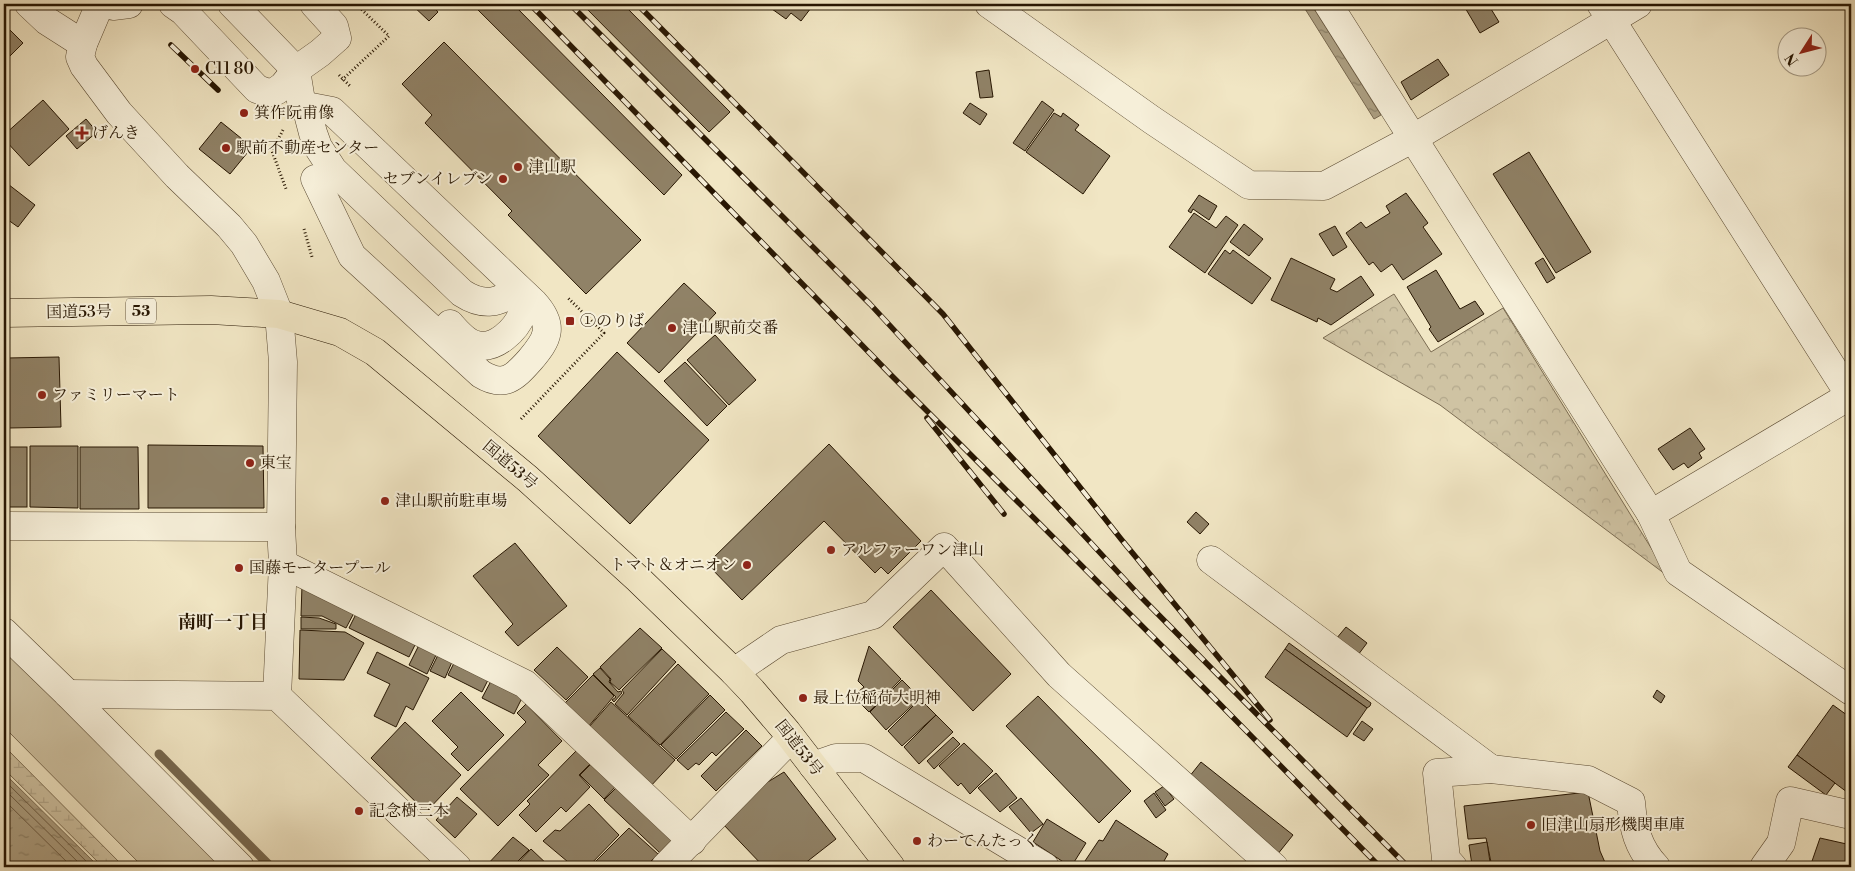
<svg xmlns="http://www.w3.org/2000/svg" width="1855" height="871" font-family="'Libre Bodoni','Noto Serif JP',serif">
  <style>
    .green { fill: #cfc3a3; stroke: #7b6c52 }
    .wetland { fill: url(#wetland-marsh); stroke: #7b6c52 }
    .park { fill: url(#park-crowns); stroke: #7b6c52 }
    .water { fill: url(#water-ripples); stroke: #77684f }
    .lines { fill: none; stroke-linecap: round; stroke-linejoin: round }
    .shore { stroke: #6a5a42; stroke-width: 1 }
    .stream { stroke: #77684f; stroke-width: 9 }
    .building { fill: #908267; stroke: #271602 }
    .minor-casing { stroke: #5a4a32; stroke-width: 29 }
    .highway-casing { stroke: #271602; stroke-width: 29 }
    .path { stroke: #271602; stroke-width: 3; stroke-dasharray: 1 2.5; stroke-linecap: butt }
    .minor { stroke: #f6efd9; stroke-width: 28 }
    .highway { stroke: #f1e6c4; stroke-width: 28 }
    .rail-casing { stroke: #271602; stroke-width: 5.5 }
    .rail { stroke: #f6efd9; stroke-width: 4; stroke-dasharray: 11; stroke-linecap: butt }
    .poi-dot { fill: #8f2418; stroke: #f6efd9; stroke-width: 2 }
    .labels { text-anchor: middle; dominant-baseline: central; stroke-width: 4; stroke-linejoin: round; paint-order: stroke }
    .shield { fill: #f6efd9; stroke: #655742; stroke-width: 1 }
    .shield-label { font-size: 15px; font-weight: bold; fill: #271602 }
    .poi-label { font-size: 16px; fill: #271602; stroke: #f6efd9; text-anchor: start }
    .street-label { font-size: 16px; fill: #271602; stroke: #f6efd9 }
    .neighbourhood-label { font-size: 18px; font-weight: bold; fill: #271602; stroke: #f6efd9 }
  </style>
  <defs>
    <pattern id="wetland-marsh" width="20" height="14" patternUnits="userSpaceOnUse" patternTransform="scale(1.25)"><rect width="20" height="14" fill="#cfc3a3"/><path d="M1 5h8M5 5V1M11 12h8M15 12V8" fill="none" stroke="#b2a78b"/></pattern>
    <pattern id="park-crowns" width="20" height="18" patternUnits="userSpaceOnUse" patternTransform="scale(1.25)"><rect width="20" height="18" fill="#cfc3a3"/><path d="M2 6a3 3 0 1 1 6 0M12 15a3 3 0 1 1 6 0" fill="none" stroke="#b2a78b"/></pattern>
    <pattern id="water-ripples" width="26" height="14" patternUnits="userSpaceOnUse" patternTransform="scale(1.25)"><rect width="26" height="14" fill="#ac9f82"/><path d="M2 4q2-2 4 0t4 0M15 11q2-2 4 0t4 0" fill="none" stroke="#8c8168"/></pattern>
  </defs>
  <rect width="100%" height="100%" fill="#f1e6c4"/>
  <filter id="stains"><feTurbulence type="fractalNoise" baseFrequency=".004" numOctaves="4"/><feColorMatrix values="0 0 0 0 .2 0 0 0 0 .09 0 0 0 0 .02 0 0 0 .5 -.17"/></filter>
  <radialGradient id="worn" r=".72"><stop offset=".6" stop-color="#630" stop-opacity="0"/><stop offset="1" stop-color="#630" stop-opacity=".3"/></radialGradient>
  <!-- green -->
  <path class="green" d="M4 644 228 867H143L4 727Z"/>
  <!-- wetland -->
  <path class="wetland" d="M4 746 124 867H103L4 769Z"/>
  <!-- park -->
  <path class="park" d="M1394 294 1431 352 1503 308 1669 577 1440 405 1323 338Z"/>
  <!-- water -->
  <g class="water">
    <path d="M1302 4H1311L1381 115 1374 119Z"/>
    <path d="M4 773 99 867H4Z"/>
  </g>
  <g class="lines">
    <!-- shore -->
    <g class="shore">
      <path d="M4 780 92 867"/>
      <path d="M4 789 83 867"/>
      <path d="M4 800 72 867"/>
    </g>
    <!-- stream -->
    <path class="stream" d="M159 754 271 867"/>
  </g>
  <!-- building -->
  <g class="building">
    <path d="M411 4H431L438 12 429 21Z"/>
    <path d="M472 4H513L682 175 664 195Z"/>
    <path d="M582 4H623L730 112 709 132Z"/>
    <path d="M765 4H814L801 21 791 13 786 19Z"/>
    <path d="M1468 4H1488L1499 22 1480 33 1464 6Z"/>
    <path d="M10 30 23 43 4 62V35Z"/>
    <path d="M444 42 641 240 586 294 508 215 512 211 425 123 432 115 402 84Z"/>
    <path d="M1438 59 1449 75 1411 100 1401 82Z"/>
    <path d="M989 70 993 97 980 98 976 72Z"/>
    <path d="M43 100 69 129 29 166 4 139V135Z"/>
    <path d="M1042 101 1054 110 1025 151 1013 143Z"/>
    <path d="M970 103 987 114 980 125 963 113Z"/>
    <path d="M1054 113 1061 117 1063 113 1079 125 1075 130 1110 156 1083 194 1026 152Z"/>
    <path d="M86 119 97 132 77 149 66 136Z"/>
    <path d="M221 122 252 147 230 174 199 149Z"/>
    <path d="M1529 152 1591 252 1556 273 1493 174Z"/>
    <path d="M4 181 35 205 18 227 4 217Z"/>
    <path d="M1406 193 1428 223 1423 227 1442 254 1403 280 1392 264 1381 272 1373 262 1369 265 1346 233 1361 222 1366 228 1390 213 1386 206Z"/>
    <path d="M1199 195 1217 206 1209 220 1193 209 1191 213 1188 211Z"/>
    <path d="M1194 213 1216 228 1226 216 1238 225 1205 273 1169 247Z"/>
    <path d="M1244 224 1263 239 1249 256 1230 242Z"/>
    <path d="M1335 226 1347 247 1333 256 1319 234Z"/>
    <path d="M1225 250 1230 254 1233 250 1271 278 1252 304 1208 274Z"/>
    <path d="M1291 258 1335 279 1330 289 1337 292 1361 276 1374 295 1331 325 1318 318 1317 322 1271 300Z"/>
    <path d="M1543 258 1555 278 1547 283 1535 263Z"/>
    <path d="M1436 270 1460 309 1475 301 1484 314 1438 342 1429 329 1431 327 1407 287Z"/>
    <path d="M684 283 716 313 659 373 627 343Z"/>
    <path d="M715 335 756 380 729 405 687 360Z"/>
    <path d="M617 352 709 440 630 524 538 436Z"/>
    <path d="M59 357 61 427 9 428 7 358Z"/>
    <path d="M685 362 727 406 707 426 664 381Z"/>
    <path d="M1690 428 1705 449 1699 453 1702 458 1688 468 1684 463 1673 470 1658 449Z"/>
    <path d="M829 444 921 541 888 574 881 567 875 573 824 521 742 600 707 564Z"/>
    <path d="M148 445 263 446 264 508H148Z"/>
    <path d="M30 446H78V508L30 507Z"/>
    <rect x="4" y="447" width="23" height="60"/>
    <path d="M80 447H138L139 509H80Z"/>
    <path d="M1196 512 1209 524 1200 534 1187 522Z"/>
    <path d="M515 543 567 606 518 646 505 632 513 624 473 576Z"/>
    <path d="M302 585 355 611 346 628 322 616H301Z"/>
    <path d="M931 590 1011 674 973 711 893 627Z"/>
    <path d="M357 612 417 641 409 657 349 628Z"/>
    <path d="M301 617 319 618 336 624V629H301Z"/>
    <path d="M1346 627 1367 643 1358 655 1336 639Z"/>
    <path d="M640 628 662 648 619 690 610 682 611 679 600 667Z"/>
    <path d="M300 630 345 632 364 643 344 680 299 679Z"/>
    <path d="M1289 643 1371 703 1370 706 1367 708 1363 705 1285 649Z"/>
    <path d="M419 645 437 653 427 674 409 665Z"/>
    <path d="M869 646 901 679 869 712 853 696 864 687 858 681Z"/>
    <path d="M557 647 588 677 566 700 534 670Z"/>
    <path d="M662 649 676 662 627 715 615 704 624 693 622 690Z"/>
    <path d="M1285 649 1367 708 1347 737 1265 677Z"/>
    <path d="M377 652 429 678 413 710 406 706 396 727 374 716 390 684 367 673Z"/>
    <path d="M438 655 452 662 445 678 430 671Z"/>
    <path d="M455 661 489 678 482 692 448 675Z"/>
    <path d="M678 664 709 694 660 745 628 716Z"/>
    <path d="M600 668 610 679 609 682 618 692 621 691 622 693 614 702 612 700 616 697 593 674Z"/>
    <path d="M593 675 614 696 588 727 563 705Z"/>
    <path d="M902 680 920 698 886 730 870 712Z"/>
    <path d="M491 681 523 696 514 714 482 698Z"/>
    <path d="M1657 690 1665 696 1661 703 1653 697Z"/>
    <path d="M461 692 504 735 468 771 451 754 458 747 432 721Z"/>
    <path d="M710 695 725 710 676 759 661 745Z"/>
    <path d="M1038 696 1131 791 1099 823 1006 726Z"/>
    <path d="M920 699 936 715 902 746 888 731Z"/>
    <path d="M611 702 675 760 649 788 589 727Z"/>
    <path d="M526 704 562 741 538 765 549 775 498 826 460 789 526 722 517 713Z"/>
    <path d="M1833 705 1851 718V758L1849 761 1851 762V795L1797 755Z"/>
    <path d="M726 712 744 729 716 756 712 752 699 765 696 763 688 770 677 760Z"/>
    <path d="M936 715 953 732 919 764 904 747Z"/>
    <path d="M1362 721 1373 729 1364 741 1353 734Z"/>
    <path d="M405 722 461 775 426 812 371 758Z"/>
    <path d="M746 730 762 746 716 791 701 776Z"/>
    <path d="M953 737 960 744 934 769 927 761Z"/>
    <path d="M964 743 993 771 970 794 961 783 958 786 939 766Z"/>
    <path d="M576 751 590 764 579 775 590 787 566 812 561 807 536 832 519 815 530 804 527 801Z"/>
    <path d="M1797 755 1835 783 1826 795 1788 767Z"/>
    <path d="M1201 762 1293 835 1273 860 1185 782Z"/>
    <path d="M592 763 616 786 604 799 580 775Z"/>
    <path d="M784 772 836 839 804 864 802 862 797 867H764L722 823 758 788Z"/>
    <path d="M996 773 1017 798 1000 812 978 788Z"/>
    <path d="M619 785 674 839 660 853 604 800Z"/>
    <path d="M1164 786 1174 799 1165 806 1155 792Z"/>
    <path d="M1588 792 1600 851 1607 867H1492L1486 838 1468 839 1464 806Z"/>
    <path d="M1154 793 1166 810 1156 818 1144 801Z"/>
    <path d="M457 797 477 814 455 838 436 820Z"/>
    <path d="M1021 798 1043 824 1031 833 1009 807Z"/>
    <path d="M589 804 619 835 588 867H574L543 841 555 830 560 831Z"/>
    <path d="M1047 819 1086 843 1071 867 1033 842Z"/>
    <path d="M1116 820 1168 854 1164 861 1172 865 1170 867H1095L1085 861 1099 840 1103 841Z"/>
    <path d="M629 828 658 854 645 867H590Z"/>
    <path d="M513 837 529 850 512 867H487L486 866Z"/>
    <path d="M1820 838 1851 845V867H1810Z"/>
    <path d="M1487 842 1490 862 1472 865 1469 845Z"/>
    <path d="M531 849 550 867H514Z"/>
  </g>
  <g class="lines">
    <!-- minor casing -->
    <g class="minor-casing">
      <g id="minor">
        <path d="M29 4 47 21 83 44"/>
        <path d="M100 4 83 44 80 57 84 66 119 113 177 176 229 226 244 244 266 281 279 314 283 362 281 527 283 564 277 696"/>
        <path d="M173 4 183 11 257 89 268 93 276 91 283 86 296 70 320 53 337 38 334 26 314 4"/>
        <path d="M232 4 296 70 301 101 306 106 313 133 318 147 333 170 462 293C482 306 501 305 516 287"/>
        <path d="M989 4 1152 120 1249 185 1324 186 1412 139 1638 4"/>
        <path d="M1328 4 1651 514 1678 572 1851 691"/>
        <path d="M1601 4 1851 397"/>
        <path d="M113 6 129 4"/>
        <path d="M306 106 332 111 534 303C555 326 548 339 530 360 514 378 504 388 481 374L352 256 315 179"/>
        <path d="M450 324C457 332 466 343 477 345 495 350 516 330 522 314 524 308 524 301 525 295"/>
        <path d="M1651 514 1851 395"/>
        <path d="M4 526 281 527"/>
        <path d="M1211 560 1491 769"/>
        <path d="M283 564 525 684 692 841"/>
        <path d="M4 632 68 694 240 867"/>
        <path d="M734 672 781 640 873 615 944 547 1059 675 1274 867"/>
        <path d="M68 694 277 696 457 867"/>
        <path d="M813 766 836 758H864L1045 867"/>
        <path d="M665 867 791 738"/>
        <path d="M1453 867 1446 859 1437 773 1491 769 1588 780 1631 802C1633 828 1638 848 1656 867"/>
        <path d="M1764 867 1781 843 1790 801 1851 815"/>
      </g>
    </g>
    <!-- highway casing -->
    <g class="highway-casing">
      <path id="highway" d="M4 313 211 310 279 314 340 332 375 352 528 479 638 579 734 672 752 691 787 732 891 867"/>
    </g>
    <!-- path -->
    <g class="path">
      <path d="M339 75 350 86"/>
      <path d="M342 80 389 36 357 5"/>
      <path d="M283 130 272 151 286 189"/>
      <path d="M304 229 312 257"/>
      <path d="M521 419 604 333 568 298"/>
    </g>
    <!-- minor -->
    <use href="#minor" class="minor"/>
    <!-- highway -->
    <use href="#highway" class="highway"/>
    <!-- rail casing -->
    <g class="rail-casing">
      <g id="rail">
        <path d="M530 4 891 375 1209 693 1380 867"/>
        <path d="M570 4 870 304 1140 596 1408 867"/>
        <path d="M637 4 943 314 1121 539 1270 720"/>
        <path d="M171 45 218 90"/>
        <path d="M927 418 1004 514"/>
      </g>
    </g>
    <!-- rail -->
    <use href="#rail" class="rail"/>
  </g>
  <!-- markers -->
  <g class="poi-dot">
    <circle cx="195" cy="69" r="5"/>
    <circle cx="244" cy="113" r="5"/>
    <path d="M79.5 125.5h5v5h5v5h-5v5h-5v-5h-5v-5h5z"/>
    <circle cx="226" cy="148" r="5"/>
    <circle cx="518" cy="167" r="5"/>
    <circle cx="503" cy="179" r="5"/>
    <rect x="565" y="316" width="10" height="10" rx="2.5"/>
    <circle cx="672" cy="328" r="5"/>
    <circle cx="42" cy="395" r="5"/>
    <circle cx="250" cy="463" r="5"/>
    <circle cx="385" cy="501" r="5"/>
    <circle cx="831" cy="550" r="5"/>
    <circle cx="747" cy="565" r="5"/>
    <circle cx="239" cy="568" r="5"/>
    <circle cx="803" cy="698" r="5"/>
    <circle cx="359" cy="811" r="5"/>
    <circle cx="1531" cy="825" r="5"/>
    <circle cx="917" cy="841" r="5"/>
  </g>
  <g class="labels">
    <!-- shield labels -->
    <rect class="shield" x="126" y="298.5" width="30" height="25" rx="4"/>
    <g class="shield-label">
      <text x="141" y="311">53</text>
    </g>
    <!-- poi labels -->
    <g class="poi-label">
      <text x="205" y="69">C11 80</text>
      <text x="254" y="113">箕作阮甫像</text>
      <text x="92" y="133">げんき</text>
      <text x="236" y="148">駅前不動産センター</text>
      <text x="528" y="167">津山駅</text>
      <text x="493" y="179" text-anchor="end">セブンイレブン</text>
      <text x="580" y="321">①のりば</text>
      <text x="682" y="328">津山駅前交番</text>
      <text x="52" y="395">ファミリーマート</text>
      <text x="260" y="463">東宝</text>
      <text x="395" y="501">津山駅前駐車場</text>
      <text x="841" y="550">アルファーワン津山</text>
      <text x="737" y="565" text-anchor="end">トマト＆オニオン</text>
      <text x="249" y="568">国藤モータープール</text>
      <text x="813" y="698">最上位稲荷大明神</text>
      <text x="369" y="811">記念樹三本</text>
      <text x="1541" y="825">旧津山扇形機関車庫</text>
      <text x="927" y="841">わーてんたっく</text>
    </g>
    <!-- street labels -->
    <g class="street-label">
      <text transform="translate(79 312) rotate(-1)">国道53号</text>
      <text transform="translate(510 465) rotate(40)">国道53号</text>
      <text transform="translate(799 748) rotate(52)">国道53号</text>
    </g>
    <!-- neighbourhood labels -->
    <g class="neighbourhood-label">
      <text x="223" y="622">南町一丁目</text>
    </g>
  </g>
  <!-- margin -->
  <rect width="1855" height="871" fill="none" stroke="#f1e6c4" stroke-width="20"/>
  <rect x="5" y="5" width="1845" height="861" fill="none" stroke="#271602" stroke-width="2.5"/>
  <rect x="10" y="10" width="1835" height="851" fill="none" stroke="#271602"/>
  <!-- north arrow -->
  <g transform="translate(1802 52) rotate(234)"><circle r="24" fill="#f6efd9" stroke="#a39883"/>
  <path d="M0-4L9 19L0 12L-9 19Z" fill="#8f2418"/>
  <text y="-8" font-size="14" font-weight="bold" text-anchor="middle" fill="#271602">N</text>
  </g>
  <rect width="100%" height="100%" filter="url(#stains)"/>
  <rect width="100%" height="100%" fill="url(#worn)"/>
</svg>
